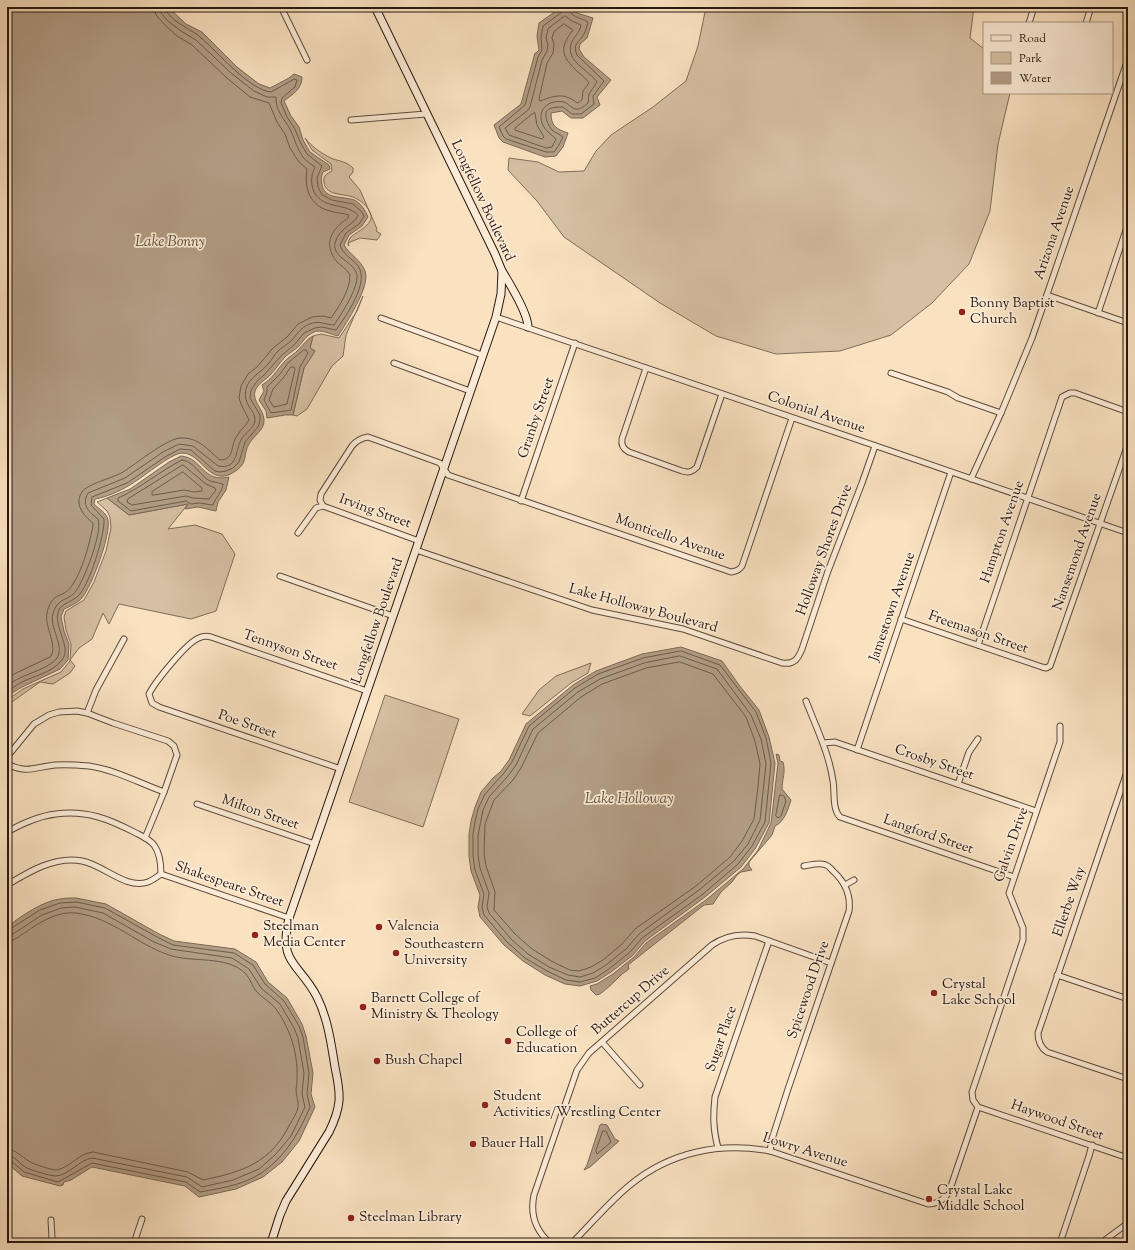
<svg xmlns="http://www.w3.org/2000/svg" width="1135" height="1250" font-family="'Sorts Mill Goudy',serif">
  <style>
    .green { fill: #d6c0a3; stroke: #7e6c5a }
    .water { fill: #b29d85; stroke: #7a6857 }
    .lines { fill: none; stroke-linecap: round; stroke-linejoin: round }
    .shore { stroke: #6c5a4b; stroke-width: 1 }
    .street-casing { stroke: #5c4a3d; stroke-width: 7 }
    .secondary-casing { stroke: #271811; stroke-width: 9 }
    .street { stroke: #fcecd7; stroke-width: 5 }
    .secondary { stroke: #fcecd7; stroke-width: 7 }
    .poi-dot { fill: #8f2418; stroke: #fcecd7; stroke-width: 1.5 }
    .labels { text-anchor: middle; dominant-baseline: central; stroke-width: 3.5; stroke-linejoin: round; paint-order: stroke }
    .street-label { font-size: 14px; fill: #271811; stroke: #fcecd7 }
    .poi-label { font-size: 14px; fill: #271811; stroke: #fcecd7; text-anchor: start }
    .water-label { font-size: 15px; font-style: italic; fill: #5f4d3f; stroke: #fcecd7 }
  </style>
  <rect width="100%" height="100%" fill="#fae2c1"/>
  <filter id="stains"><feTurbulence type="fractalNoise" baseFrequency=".005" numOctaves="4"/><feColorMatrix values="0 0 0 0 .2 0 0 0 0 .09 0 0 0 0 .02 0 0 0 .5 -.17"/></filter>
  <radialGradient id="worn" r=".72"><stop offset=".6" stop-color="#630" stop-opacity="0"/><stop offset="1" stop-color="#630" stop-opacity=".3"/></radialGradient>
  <!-- green -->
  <g class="green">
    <path d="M706 7H974L970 38 984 49V93H1010L998 144 990 211 969 264 932 303 891 335 840 351 776 354 716 336 660 303 564 237 537 201 508 170 509 158 538 162 559 172 584 171 596 151 611 135 653 107 686 81 698 46Z"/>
    <path d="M305 138C312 147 322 154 333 159 340 161 347 162 353 168V172L349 177 360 190 377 229 376 231 381 234 377 240 360 238 348 243 349 246 348 245C348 243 349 239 351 237 356 232 373 225 371 215 369 208 363 202 357 199 346 192 326 198 324 182 323 175 327 174 332 171L331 164 312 150Z"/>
    <path d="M363 296 346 335 343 356 332 366 307 409 297 416 293 415 304 368 315 351 310 348 313 336 321 334 339 338 357 311Z"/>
    <path d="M107 498 129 515 188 504 168 529 195 525 222 534 235 554 216 611 191 619 119 604 109 624 103 613 92 639 79 648 70 660 75 666 70 673 53 684 40 682 9 704 10 698 23 689 61 672 70 661 71 644 66 630 64 617 66 611 84 600 94 582 106 551 111 528 110 517 107 511 97 502Z"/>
    <path d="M591 663 588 673 571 683 530 716 522 714 539 690 556 676Z"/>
    <path d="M385 695 459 719 423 827 349 802Z"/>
  </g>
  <!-- water -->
  <g class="water">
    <path d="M7 7H168L186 24 202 32 237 67 259 84 270 88 289 78 294 74 302 77C302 89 293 94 284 101L291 116 299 127 303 140 310 152 329 165 330 169 323 172C321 177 321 180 322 185 325 200 343 196 354 200 361 203 365 210 368 217L362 226 349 235 344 245C350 255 361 260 365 271 371 286 346 323 338 336 330 334 321 329 314 332 307 335 303 341 299 346 295 350 289 353 285 357 280 362 276 369 271 374 266 380 258 383 255 391 252 401 263 409 264 419 265 430 254 435 249 444 243 454 248 462 237 470 210 491 202 452 182 453 171 453 140 480 128 486 118 492 106 497 95 499L94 504C99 509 107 513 108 520 111 535 92 585 82 598 79 602 69 607 64 609L61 617 64 631 69 644 68 660 60 669 22 687 7 696Z"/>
    <path d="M564 7H571L577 13 593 18 587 38 580 44 579 49 584 57 611 80 597 97 600 105 583 118H571L562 111 551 113C551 126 556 129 568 133L563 147 556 156 545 157 503 142 499 138 494 125 521 104 535 53H536L539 50 537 36 539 23 559 9Z"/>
    <path d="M313 336 310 348 315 351 304 368 293 415H285L267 418 266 411 259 400 264 391 262 385C272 379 277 370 284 362 288 357 295 354 299 349 304 344 307 339 313 336Z"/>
    <path d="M181 456C203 458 202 483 229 477L226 490 218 502 216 511 198 507 185 509 188 504 129 515 107 498 130 489 169 462Z"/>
    <path d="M681 647 722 661 739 685 759 710 769 737 775 763 769 823 755 849 741 867 705 897 645 941 633 955 611 972 597 981 580 986 565 984 545 975 523 961 504 945 480 917 478 907 480 895 471 871 469 856V834L471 821 475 807 481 792 493 778 501 771 509 760 526 724 573 685 596 671 642 654Z"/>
    <path d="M776 754 779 755 780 761 783 762C786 772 782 779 782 789L791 800C788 810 784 822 775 826L772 835 749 862V866L752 870 741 872 737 875 732 882 721 892 713 904 704 905 628 965 629 969C627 971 623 973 621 975 614 982 608 988 600 994L596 995 591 990 590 986 597 984 613 974 634 957 646 943 706 900 743 869 758 850 771 823 778 763Z"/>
    <path d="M76 898 106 904 159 934 174 941 235 949 256 962 268 982 287 998 302 1024 306 1036 313 1073 311 1094 315 1107 299 1141 282 1162 263 1177 236 1189 199 1197 185 1186 92 1167 71 1180 64 1182 63 1185 60 1186 22 1176 7 1163V927C21 916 43 901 60 899 65 898 71 898 76 898Z"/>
    <path d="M602 1124 607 1125 615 1139 619 1141 590 1167 584 1170 587 1165 600 1125Z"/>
  </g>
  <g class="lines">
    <!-- shore -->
    <g class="shore">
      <path d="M564 7 562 12 543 26 541 37 542 50 538 57 525 105 499 127 503 136 506 139 546 152H554L559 145 563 137C560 134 555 133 552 130 548 125 542 113 549 109 553 107 559 107 563 107L572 114H581L594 104 593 96 604 81 577 55C572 43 579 43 584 34 586 30 587 26 588 22 580 17 570 18 568 7"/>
      <path d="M565 16 572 21 581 25C580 33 573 37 571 44 566 62 589 70 597 82L589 94 588 103C585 106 580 110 575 109 571 108 568 103 564 102 551 99 537 108 542 123 545 131 551 134 556 139L552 147 546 148 509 135 505 128 527 111 530 107 542 60 547 51 548 45 546 38 548 29Z"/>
      <path d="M564 24 573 30C559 48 561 56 578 72 582 75 586 79 589 83L583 91 582 100 578 103C575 102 573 99 569 98 560 93 548 98 540 101L539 99 547 63 553 53 554 44 552 38 554 32Z"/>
      <path d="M535 113 537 125 544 137 542 139 515 130V128L532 114Z"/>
      <path d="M304 350H306L308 353 300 367 291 410 271 413 264 400 267 392V387L280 374 288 363Z"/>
      <path d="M291 367H294L295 369 287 404 274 407 269 400 273 389 284 377Z"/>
      <path d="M182 460C194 461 200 476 210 481 214 482 219 483 223 484 223 491 215 498 213 505L199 503 191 504 186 501 131 511 118 501V498C141 488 160 471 182 460Z"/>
      <path d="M183 465 206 484 215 488 216 490 209 499 193 498 186 496 132 505 127 502 128 499Z"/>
      <path d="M183 472 202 488V491L194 492 184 490 154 495H152V492Z"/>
      <path d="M681 651 720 665 756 712 766 738 771 763 765 822 752 846 738 864 703 894 642 938 630 952 609 969 595 978 580 982 566 980 547 971 525 958 507 942 484 915 482 907 484 894 475 870 473 855V834L475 822 478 809 485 794 504 773 512 762 529 726 575 688 598 674 643 658Z"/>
      <path d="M680 656 717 669 751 715 761 739 766 764 760 820 748 844 734 861 699 890 639 934 626 949 606 965 593 973 580 977 568 975 549 967 528 954 511 939 489 913 487 907 489 893 480 868 478 855V835L483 810 489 797 508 776 516 765 533 729 578 692 600 679 644 663Z"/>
      <path d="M680 662 713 674 746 717 755 741 760 764 758 787 754 819 742 841 730 857 696 886 635 929 622 944 603 960 591 967 579 971 570 970 553 962 532 949 515 934 494 910 495 892 486 866 484 854 485 824 494 800 513 780 521 768 538 733 581 697 602 684 646 668Z"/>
      <path d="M7 679 16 673 50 657C59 647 44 627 47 613 52 591 62 599 71 587 83 570 89 545 93 526V523C83 515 74 504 82 492 87 484 113 478 123 472 136 464 167 438 181 438 198 437 208 450 220 460 235 460 230 445 237 436 240 430 246 426 249 420L241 404 239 398 241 386 248 374 257 367 273 348 287 337 298 324 312 317 323 316 331 318C340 305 350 290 350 275 347 269 341 266 337 262 322 243 332 229 348 218L349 215C343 213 336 213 330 211 309 206 304 187 307 169L299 162 290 148 285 134 277 122 269 103 250 97 227 78 192 45 177 36 165 25 156 15 154 7"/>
      <path d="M7 686C11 683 15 680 20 678 30 673 51 667 57 658 65 646 49 627 53 614 58 596 68 602 76 591 84 580 103 532 98 519 89 512 81 505 88 493L125 478 163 452 179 444 193 446 218 466C238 470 235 451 241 440 244 433 254 429 255 421 256 410 242 405 246 389 249 377 261 373 268 364 272 360 274 355 277 352 282 347 288 344 292 340 298 333 303 325 313 323 321 321 327 325 334 325 342 313 358 289 357 275 355 262 332 258 335 243 339 227 355 225 358 215 345 202 324 210 314 192 312 188 311 181 312 176 312 173 314 170 315 167 311 164 306 161 303 157 297 149 295 140 291 131 285 119 275 111 276 97H267L254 91 231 73 196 40 181 31 168 21 161 13 160 7"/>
      <path d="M7 692C11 689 15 686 20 683 33 676 52 673 62 660 73 646 50 624 60 608 63 604 74 600 78 596 89 586 105 535 104 519L91 505 92 497 127 483 165 457 180 449 191 450 215 471 220 472 226 471 233 468 239 462 245 442 258 427 260 421V415L250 398 251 390 257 381 264 375 281 356 295 344 304 333 315 328 322 327 336 330C346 316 370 282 358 266 352 258 343 255 340 245L346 233 359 224 364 216 361 211 353 204 332 200 322 195 318 187 317 178 322 166 307 154 300 142 295 129 287 117 281 103 282 98 295 87 297 80 294 79 271 92C249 90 217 51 200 37 191 29 167 20 165 7"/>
      <path d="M780 795 784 796 786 801 781 816 778 818 776 816Z"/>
      <path d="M7 930 10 929 40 910 60 903 76 902 105 908 157 937 173 945 234 953 253 965 265 984 284 1001 299 1026 303 1037 309 1073 307 1094 310 1107C295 1143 273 1175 234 1185 223 1188 211 1190 200 1192L186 1182 92 1163 58 1182 24 1172 11 1161 7 1160"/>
      <path d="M7 935 13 934 42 915 61 908 75 907 103 913 154 942 171 949 232 958 249 969 261 988 280 1004 294 1028 298 1038 304 1073 302 1094 305 1107 291 1136 275 1155 259 1169 233 1180 202 1187 187 1177 92 1158C81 1159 67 1176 56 1176 50 1176 30 1170 25 1167 19 1163 15 1156 7 1155"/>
      <path d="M7 941C15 941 19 936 26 932 40 922 58 911 76 913 113 918 136 944 169 955 192 963 226 955 245 973 250 978 252 986 256 991 262 998 271 1002 276 1009 293 1033 300 1061 296 1090 296 1095 299 1102 298 1107 297 1113 293 1119 290 1124 271 1163 242 1172 203 1180L188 1172 93 1152C79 1153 70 1168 56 1170 52 1170 32 1164 29 1161 21 1157 17 1150 7 1149"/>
      <path d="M603 1131H606L611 1142 597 1154 596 1151Z"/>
    </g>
    <!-- street casing -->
    <g class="street-casing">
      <g id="street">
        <path d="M281 7 307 60"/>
        <path d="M1029 23 1034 7"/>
        <path d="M1086 23 1091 7"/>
        <path d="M351 120 426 114"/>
        <path d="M1047 295 1128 323"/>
        <path d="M1098 313 1128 224"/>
        <path d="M496 317 888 450 1128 533"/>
        <path d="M381 318 482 355"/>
        <path d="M394 363 470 391"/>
        <path d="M646 368 622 439C621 445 623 449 629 452L682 471C689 473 692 472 697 467L722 394"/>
        <path d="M891 373 948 392 958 398 1001 413"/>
        <path d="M971 479 1001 413 1032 338 1128 59"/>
        <path d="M521 501 575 343"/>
        <path d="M323 506 320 500 321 494 352 446C356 441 362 438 368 437L440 463 448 475 731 572C737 571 739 570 742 566L792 418"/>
        <path d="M323 506 419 541"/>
        <path d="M298 533 316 508 323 506"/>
        <path d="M416 550 592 610 683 629 782 663C794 665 798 659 802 649L828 571 862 483 875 446"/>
        <path d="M280 576 393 616"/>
        <path d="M901 619 1042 667 1046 668 1050 666 1128 444"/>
        <path d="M978 645 1062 397 1070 393H1075L1128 412"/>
        <path d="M806 701C816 727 829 753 833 781 835 792 832 809 840 817L1014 877"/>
        <path d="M87 713 96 690 124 639"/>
        <path d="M823 743 835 742 1036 811"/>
        <path d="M857 750 951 472"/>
        <path d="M7 757 34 724 49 715 59 712 77 711 87 713 113 723 168 741 174 746 177 755 164 792 145 838"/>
        <path d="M7 764C28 774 34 767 55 765 66 764 78 765 89 766 116 770 139 783 164 792"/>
        <path d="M341 769 159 707 152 703 149 694C155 682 187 642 199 638 203 636 207 636 211 637L367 691"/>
        <path d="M1128 769 1038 1033C1038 1041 1040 1047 1047 1052L1128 1079"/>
        <path d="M958 784 969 752 978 739"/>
        <path d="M1122 788 1128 790"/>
        <path d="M197 804 315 844"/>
        <path d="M7 832C23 823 39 816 56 814 87 810 109 819 136 833 142 836 149 839 154 845 160 853 161 864 161 874"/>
        <path d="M7 885C30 871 55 856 82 861 104 865 126 890 148 882 153 880 157 877 161 874L289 918"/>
        <path d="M845 885 854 880"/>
        <path d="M1057 975 1128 999"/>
        <path d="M602 1042 640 1085"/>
        <path d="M978 1107 973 1100 972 1092 1023 940V928L1009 893 1060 742V726"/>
        <path d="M978 1107 1128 1158"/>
        <path d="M718 1148C713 1129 713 1116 715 1097L769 941"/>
        <path d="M770 1151 772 1139 788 1089 849 911C851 896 845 882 833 871 831 869 829 866 826 865 819 862 811 865 804 866"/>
        <path d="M50 1243 52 1238 51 1220"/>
        <path d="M134 1243 142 1219"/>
        <path d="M550 1243C535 1230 530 1214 534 1195L577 1070 589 1053 712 945C725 936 739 933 755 936L831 963"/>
        <path d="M572 1243C591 1224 609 1202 630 1185 670 1152 719 1142 770 1151L928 1204C937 1204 944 1200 949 1192L978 1107"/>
        <path d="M1060 1243 1089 1156 1092 1145"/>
        <path d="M1101 1243 1128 1223"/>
      </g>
    </g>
    <!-- secondary casing -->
    <g class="secondary-casing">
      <g id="secondary">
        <path d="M502 271C510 284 528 313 528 327"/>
        <path d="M271 1243 280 1215 286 1201 329 1132C334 1122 338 1112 339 1101 340 1089 337 1078 335 1067 331 1043 328 1019 317 997 299 962 278 965 289 918L496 317 501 294 502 271 495 254 375 7"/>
      </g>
    </g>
    <!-- street -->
    <use href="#street" class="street"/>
    <!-- secondary -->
    <use href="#secondary" class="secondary"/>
  </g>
  <!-- markers -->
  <g class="poi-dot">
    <circle cx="962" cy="312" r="4"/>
    <circle cx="379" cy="927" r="4"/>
    <circle cx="255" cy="935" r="4"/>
    <circle cx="396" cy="953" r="4"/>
    <circle cx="934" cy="993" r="4"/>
    <circle cx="363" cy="1007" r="4"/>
    <circle cx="508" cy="1041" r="4"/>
    <circle cx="377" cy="1061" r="4"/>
    <circle cx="485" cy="1105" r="4"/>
    <circle cx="473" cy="1144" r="4"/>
    <circle cx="929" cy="1199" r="4"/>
    <circle cx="351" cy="1218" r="4"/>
  </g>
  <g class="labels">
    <!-- street labels -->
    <g class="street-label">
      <text transform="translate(482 201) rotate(65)">Longfellow Boulevard</text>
      <text transform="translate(1055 233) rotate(-71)">Arizona Avenue</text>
      <text transform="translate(816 413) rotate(19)">Colonial Avenue</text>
      <text transform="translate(537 418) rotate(-71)">Granby Street</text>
      <text transform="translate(375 512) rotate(20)">Irving Street</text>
      <text transform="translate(1003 532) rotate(-71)">Hampton Avenue</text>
      <text transform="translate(670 538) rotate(19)">Monticello Avenue</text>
      <text transform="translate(825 550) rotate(-70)">Holloway Shores Drive</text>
      <text transform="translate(1078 552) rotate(-71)">Nansemond Avenue</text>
      <text transform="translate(893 607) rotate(-71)">Jamestown Avenue</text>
      <text transform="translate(643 609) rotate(15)">Lake Holloway Boulevard</text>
      <text transform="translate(378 621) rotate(-71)">Longfellow Boulevard</text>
      <text transform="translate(978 633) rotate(19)">Freemason Street</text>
      <text transform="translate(290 651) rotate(19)">Tennyson Street</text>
      <text transform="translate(247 725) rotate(19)">Poe Street</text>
      <text transform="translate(934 763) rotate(19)">Crosby Street</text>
      <text transform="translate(260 813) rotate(19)">Milton Street</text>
      <text transform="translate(928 835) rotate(19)">Langford Street</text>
      <text transform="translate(1012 845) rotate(-71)">Galvin Drive</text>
      <text transform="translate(229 885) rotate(19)">Shakespeare Street</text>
      <text transform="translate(1070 902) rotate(-71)">Ellerbe Way</text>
      <text transform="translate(809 990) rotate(-71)">Spicewood Drive</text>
      <text transform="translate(631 1001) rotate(-41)">Buttercup Drive</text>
      <text transform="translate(722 1039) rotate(-71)">Sugar Place</text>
      <text transform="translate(1057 1121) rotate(19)">Haywood Street</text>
      <text transform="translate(805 1151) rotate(17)">Lowry Avenue</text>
    </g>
    <!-- poi labels -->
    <g class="poi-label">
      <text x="970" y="304">Bonny Baptist<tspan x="970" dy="16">Church</tspan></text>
      <text x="263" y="927">Steelman<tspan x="263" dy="16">Media Center</tspan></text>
      <text x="387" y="927">Valencia</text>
      <text x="404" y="945">Southeastern<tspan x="404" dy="16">University</tspan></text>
      <text x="942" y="985">Crystal<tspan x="942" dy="16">Lake School</tspan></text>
      <text x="371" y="999">Barnett College of<tspan x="371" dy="16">Ministry &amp; Theology</tspan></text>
      <text x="516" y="1033">College of<tspan x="516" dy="16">Education</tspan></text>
      <text x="385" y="1061">Bush Chapel</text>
      <text x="493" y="1097">Student<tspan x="493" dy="16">Activities/Wrestling Center</tspan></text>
      <text x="481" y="1144">Bauer Hall</text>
      <text x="937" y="1191">Crystal Lake<tspan x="937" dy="16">Middle School</tspan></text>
      <text x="359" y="1218">Steelman Library</text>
    </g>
    <!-- water labels -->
    <g class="water-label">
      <text x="170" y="242">Lake Bonny</text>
      <text x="629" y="799">Lake Holloway</text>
    </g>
  </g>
  <!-- margin -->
  <rect width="1135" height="1250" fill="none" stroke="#fae2c1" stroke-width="24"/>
  <rect x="8" y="8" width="1119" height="1234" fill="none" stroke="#271811" stroke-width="2"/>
  <rect x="12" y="12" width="1111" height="1226" fill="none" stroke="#271811"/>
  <!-- legend -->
  <rect x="983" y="22" width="130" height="72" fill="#fcecd7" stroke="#a79788"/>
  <rect x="991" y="35" width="20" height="6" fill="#fcecd7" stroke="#a79788"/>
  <text x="1019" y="42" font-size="12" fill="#271811">Road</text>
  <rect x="991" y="52" width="20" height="12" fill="#d6c0a3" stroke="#a79788"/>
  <text x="1019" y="62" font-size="12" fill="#271811">Park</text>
  <rect x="991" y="72" width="20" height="12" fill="#b29d85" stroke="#a79788"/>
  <text x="1019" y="82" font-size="12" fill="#271811">Water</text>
  <rect width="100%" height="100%" filter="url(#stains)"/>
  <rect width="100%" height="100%" fill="url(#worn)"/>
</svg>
